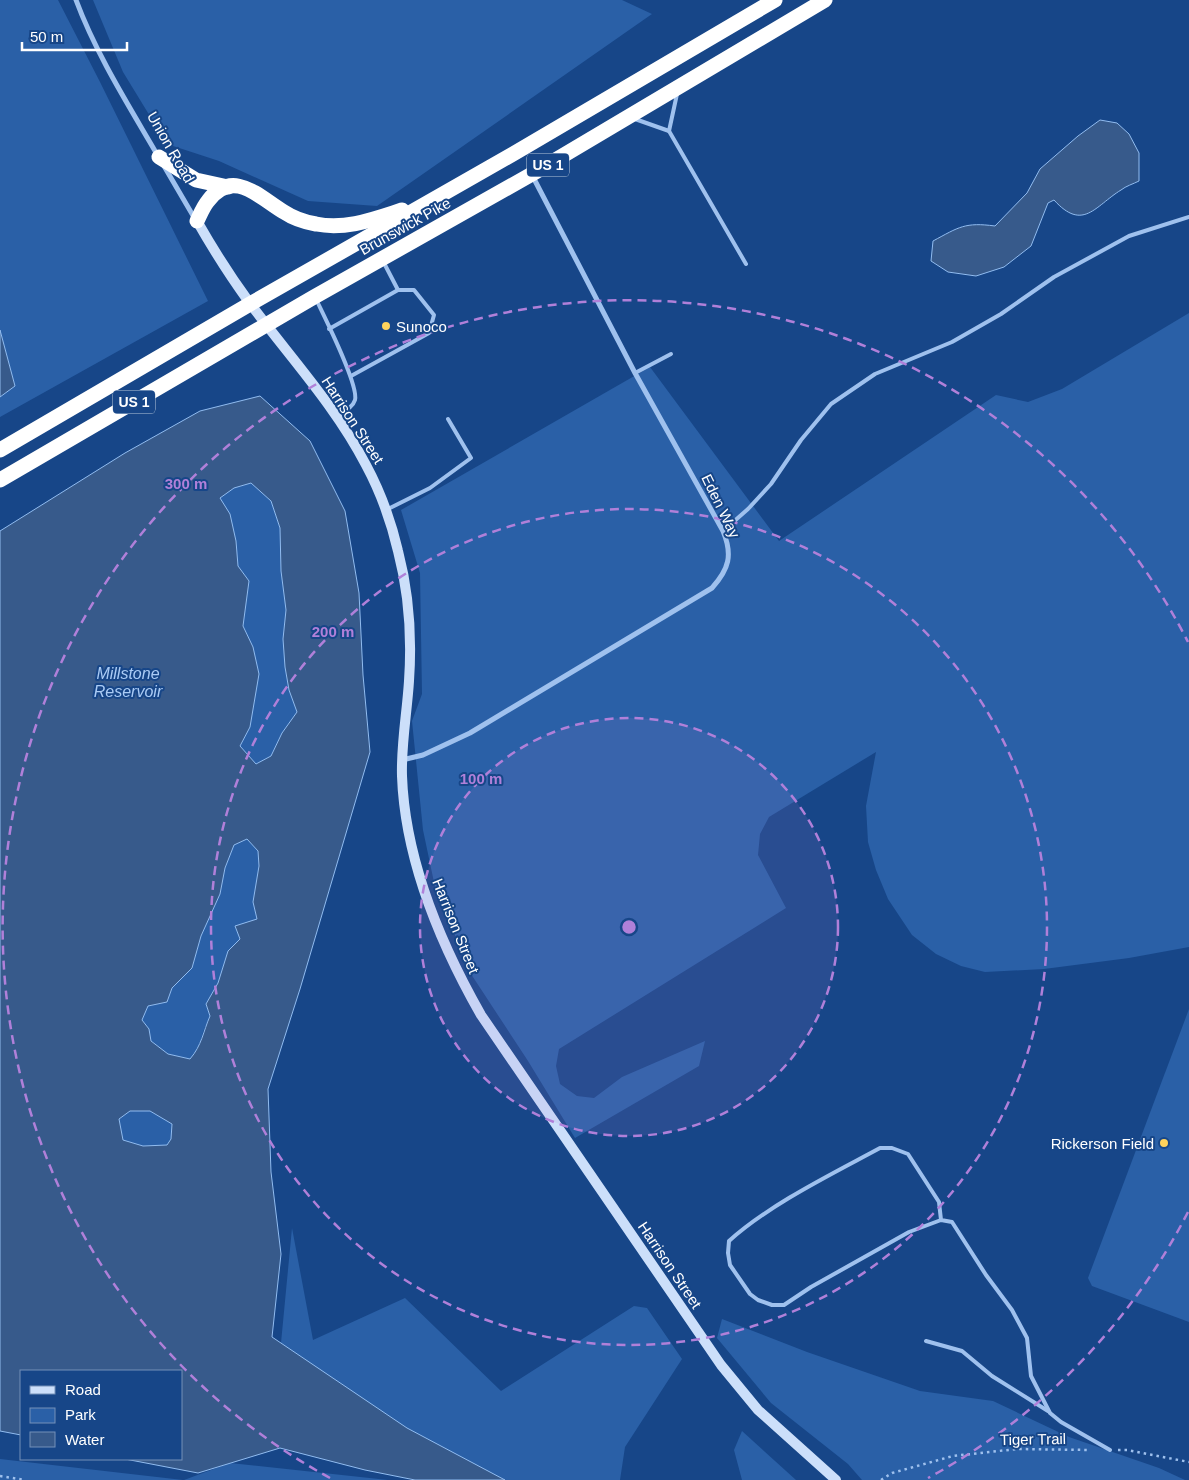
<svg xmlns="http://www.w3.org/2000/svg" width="1189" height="1480" font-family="Helvetica,sans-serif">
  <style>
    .green { fill: #2a60a7 }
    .water { fill: #375a8b; stroke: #91bcf0; fill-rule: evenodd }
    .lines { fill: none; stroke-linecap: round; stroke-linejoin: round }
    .path { stroke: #9fc1ee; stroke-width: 2.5; stroke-dasharray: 2.5 4; stroke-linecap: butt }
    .lane { stroke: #9fc1ee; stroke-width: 4 }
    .street { stroke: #9fc1ee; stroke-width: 5 }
    .secondary { stroke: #ccdffa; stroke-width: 10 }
    .highway { stroke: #fff; stroke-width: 15 }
    .ring { fill: none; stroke: #b080d9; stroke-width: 2.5; stroke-dasharray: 9 6 }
    .poi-dot { fill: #ffd35c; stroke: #174688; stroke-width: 2 }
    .labels { text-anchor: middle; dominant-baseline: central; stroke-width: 4; stroke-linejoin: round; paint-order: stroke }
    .shield { fill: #174688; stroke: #b9c8db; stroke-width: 1 }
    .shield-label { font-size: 14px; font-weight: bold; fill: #fff }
    .street-label { font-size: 15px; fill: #fff; stroke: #174688 }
    .poi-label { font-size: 15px; fill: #fff; stroke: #174688; text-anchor: start }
    .water-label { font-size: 16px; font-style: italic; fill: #aacbf5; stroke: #174688 }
    .centre { fill: #b080d9; stroke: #174688; stroke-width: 2.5 }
    .ring-label { font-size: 15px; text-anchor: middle; font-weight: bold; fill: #b080d9; stroke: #174688; stroke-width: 4; stroke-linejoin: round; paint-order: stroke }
  </style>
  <rect width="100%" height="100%" fill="#174688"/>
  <!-- green -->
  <g class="green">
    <path d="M0 0H58L100 82 208 301 0 417V397L15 386 0 330Z"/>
    <path d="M93 0H622L652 14 377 206 308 201 219 161 167 144 123 72Z"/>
    <path d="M1189 313V947L1129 958 1044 969 985 972 961 966 936 954 912 935 888 899 876 870 868 842 866 806 876 752 769 817 760 834 758 855 786 908 559 1049 556 1066 560 1084 577 1096 594 1098 622 1077 705 1041 699 1066 575 1138 528 1061 471 974 435 887 423 830 412 721 422 694 420 573 401 510 650 367 779 541 996 395 1028 402 1062 389Z"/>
    <path d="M251 483 271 501 280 528 281 571 286 610 283 639 285 667 289 690 297 712 282 733 271 756 256 764 240 746 250 727 253 647 243 626 249 581 238 566 236 541 219 497 234 488Z"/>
    <path d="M247 839 258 851 259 866 253 902 257 919 241 939 228 951 218 983 206 1004 210 1016 203 1032 199 1047 190 1059 168 1054 151 1041 149 1029 142 1020 148 1006 167 1002 172 988 192 968 201 936 220 894 225 868 234 845Z"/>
    <path d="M1189 1009V1322L1092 1286 1088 1278Z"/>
    <path d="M130 1111H150L172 1124 171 1139 167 1145 143 1146 123 1140 119 1119Z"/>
    <path d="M292 1228 313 1340 405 1298 501 1391 634 1306 647 1308 682 1359 625 1447 620 1480H453L281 1343Z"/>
    <path d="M722 1319 807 1352 920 1391 993 1401 1069 1437 1159 1468 1185 1480H862L848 1464 771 1403 717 1338Z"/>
    <path d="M742 1431 796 1480H742L734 1450Z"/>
    <path d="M0 1459 183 1480H0Z"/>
    <path d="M230 1463 388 1480H184Z"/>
  </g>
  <!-- water -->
  <g class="water">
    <path d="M1100 120 1117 123 1129 134 1139 153V181C1133 184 1126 186 1121 190 1095 206 1083 232 1054 200L1048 203 1031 246 1004 267 976 276 948 272 931 261 933 241C959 227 965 222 995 226L1027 193 1040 169 1078 136Z"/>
    <path d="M0 330 15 386 0 397Z"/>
    <path d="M260 396 310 441 345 511 359 593 363 675 370 752 300 989 268 1089 271 1172 281 1254 272 1337 407 1428 505 1480H415L365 1470 280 1448 198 1473 125 1459H181V1371H21V1435L0 1431V531L125 453 200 411ZM251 483 271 501 280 528 281 571 286 610 283 639 285 667 289 690 297 712 282 733 271 756 256 764 240 746 250 727 259 674 253 647 243 626 249 581 238 566 236 541 230 514 220 498 234 488ZM247 839 258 851 259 866 253 902 257 919 235 926 240 939 228 951 218 983 206 1004 210 1016C203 1032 202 1045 190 1059L168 1054 151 1041 149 1029 142 1020 148 1006 167 1002 172 988 192 968 201 936 220 894 225 868 234 845ZM130 1111H150L172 1124 171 1139 167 1145 143 1146 123 1140 119 1119Z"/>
  </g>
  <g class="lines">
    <!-- path -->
    <g class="path">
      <path d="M1118 1450H1127L1189 1462"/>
      <path d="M0 1476 25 1480"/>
      <path d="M881 1480 892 1473 953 1456 1017 1449 1090 1450"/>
    </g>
    <!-- lane -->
    <g class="lane">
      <path d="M635 119 669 131 677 94"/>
      <path d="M669 131 746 264"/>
      <path d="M384 263 398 290"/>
      <path d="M316 299C324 316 359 385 355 400 353 407 344 412 338 415"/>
      <path d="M329 329 398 290H414L434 315 429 333 351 376"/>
      <path d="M635 373 671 354"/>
      <path d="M388 509 430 488 471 458 448 419"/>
      <path d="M723 531 748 509 771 484 801 440 831 404 875 374 952 342 1001 314 1054 277 1129 236 1189 217"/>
      <path d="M941 1220 939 1202 908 1154 892 1148H880C832 1174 770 1204 729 1241L728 1253 730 1265 750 1294 758 1300 772 1305H784L811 1287 909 1232 941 1220 952 1222 986 1275 1012 1310 1027 1338 1031 1376 1050 1413 1061 1422 1110 1450"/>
      <path d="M926 1341 962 1351 992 1376 1048 1411"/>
    </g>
    <!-- street -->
    <g class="street">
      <path d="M76 0C96 54 129 106 158 156"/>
      <path d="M164 166 195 219"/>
      <path d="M402 760 423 755 470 733 712 588C729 569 733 555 723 531L635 373 532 175"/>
    </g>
    <!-- secondary -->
    <path class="secondary" d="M197 221C213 249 230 276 249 302 288 355 335 405 366 465 380 491 391 521 398 551 409 593 412 637 409 681 407 713 401 744 402 776 405 860 440 943 481 1015L721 1365 758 1410 836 1480"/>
    <!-- highway -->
    <g class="highway">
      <path d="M159 157 196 180 228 187"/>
      <path d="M197 221C200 215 203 207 208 201 233 167 260 198 284 212 293 218 304 222 316 224 346 230 374 219 402 210"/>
      <path d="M0 450 250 304 513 154 775 0"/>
      <path d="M0 480 314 297 532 174 825 0"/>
    </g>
  </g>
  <!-- distance rings -->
  <circle cx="629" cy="927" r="209" fill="#b080d9" fill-opacity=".12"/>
  <g class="ring">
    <circle cx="629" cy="927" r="209"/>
    <circle cx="629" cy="927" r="418"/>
    <path d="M1188 1212A627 627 0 0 1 928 1478M330 1478A627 627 0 1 1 1188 642"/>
  </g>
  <!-- markers -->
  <g class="poi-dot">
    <circle cx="386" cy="326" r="5"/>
    <circle cx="1164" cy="1143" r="5"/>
  </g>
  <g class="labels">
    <!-- shield labels -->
    <g class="shield">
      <rect x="527" y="153.5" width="42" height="23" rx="4"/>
      <rect x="113" y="390.5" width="42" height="23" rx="4"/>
    </g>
    <g class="shield-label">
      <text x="548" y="165">US 1</text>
      <text x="134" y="402">US 1</text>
    </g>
    <!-- street labels -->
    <g class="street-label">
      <text transform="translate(171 147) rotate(60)">Union Road</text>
      <text transform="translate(405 226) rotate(-29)">Brunswick Pike</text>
      <text transform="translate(353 420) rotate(57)">Harrison Street</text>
      <text transform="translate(721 506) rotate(64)">Eden Way</text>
      <text transform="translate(456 926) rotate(68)">Harrison Street</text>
      <text transform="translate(670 1265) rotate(56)">Harrison Street</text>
      <text transform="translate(1033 1439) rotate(-1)">Tiger Trail</text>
    </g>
    <!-- poi labels -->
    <g class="poi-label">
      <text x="396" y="326">Sunoco</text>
      <text x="1154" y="1143" text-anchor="end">Rickerson Field</text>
    </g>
    <!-- water labels -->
    <g class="water-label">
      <text x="128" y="673">Millstone<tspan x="128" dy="18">Reservoir</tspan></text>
    </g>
  </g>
  <circle cx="629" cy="927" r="8" class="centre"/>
  <g class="ring-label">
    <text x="186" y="489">300 m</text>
    <text x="333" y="637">200 m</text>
    <text x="481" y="784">100 m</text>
  </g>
  <!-- legend -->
  <rect x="20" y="1370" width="162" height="90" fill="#174688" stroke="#7490b8"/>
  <rect x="30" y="1386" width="25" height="8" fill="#ccdffa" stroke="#7490b8"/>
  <text x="65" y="1395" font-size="15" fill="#ffffff">Road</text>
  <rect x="30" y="1408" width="25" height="15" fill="#2a60a7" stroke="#7490b8"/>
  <text x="65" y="1420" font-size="15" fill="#ffffff">Park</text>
  <rect x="30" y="1432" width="25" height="15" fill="#375a8b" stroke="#7490b8"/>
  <text x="65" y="1445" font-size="15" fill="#ffffff">Water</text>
  <!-- scale -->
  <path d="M22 42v8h105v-8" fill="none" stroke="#ffffff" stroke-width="2.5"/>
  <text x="30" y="42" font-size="15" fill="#ffffff" stroke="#174688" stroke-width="4" paint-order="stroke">50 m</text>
</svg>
